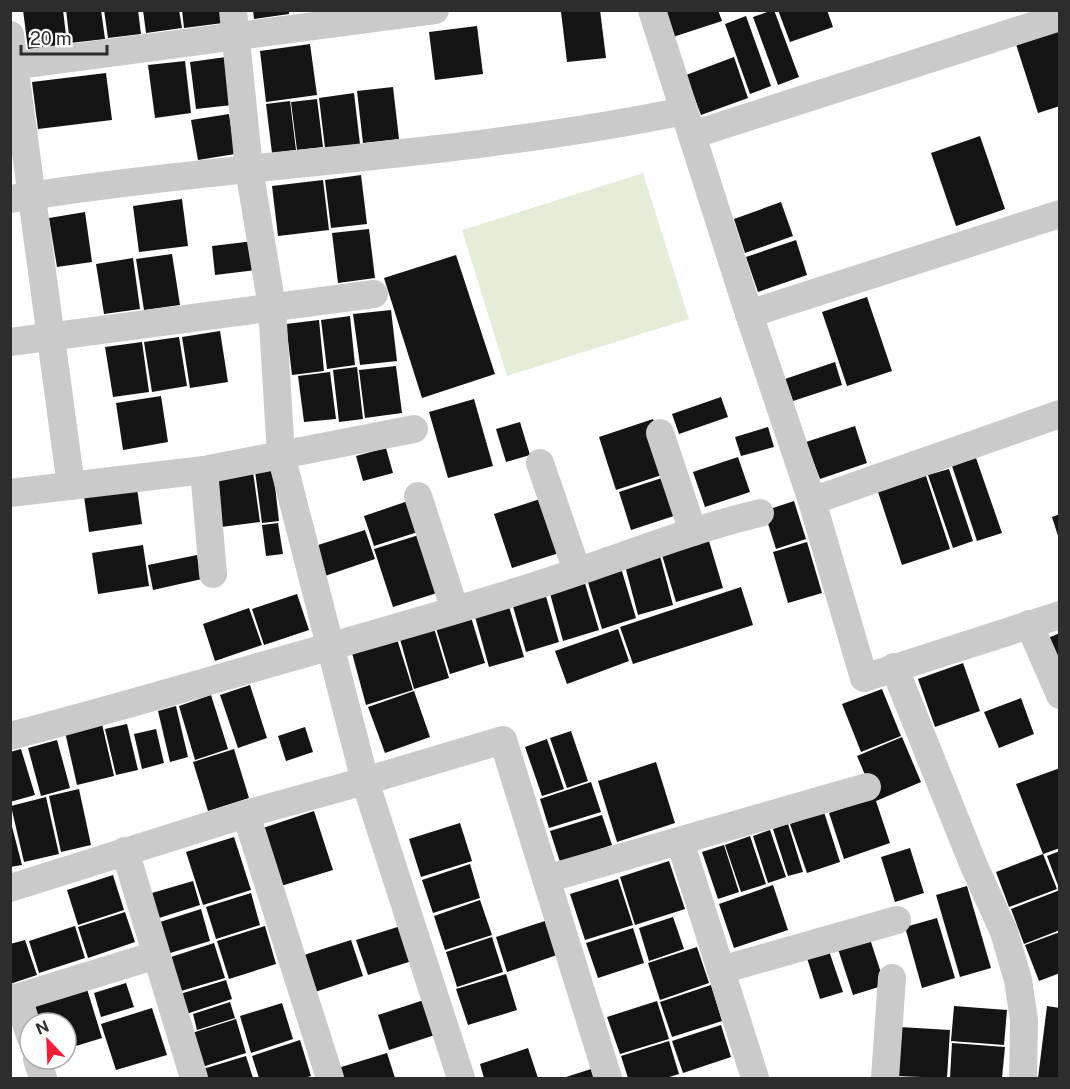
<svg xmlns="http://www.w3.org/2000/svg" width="1070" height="1089" font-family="'Public Sans',sans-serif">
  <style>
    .green { fill: #e5edd9 }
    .building { fill: #141414 }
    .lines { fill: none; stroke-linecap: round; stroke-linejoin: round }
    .street { stroke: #cacaca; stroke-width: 28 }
  </style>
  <rect width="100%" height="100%" fill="#fff"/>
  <!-- green -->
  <path class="green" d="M643 173 689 319 507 376 462 230Z"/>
  <!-- building -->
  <g class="building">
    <path d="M23 10H63L67 44 28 49Z"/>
    <path d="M66 10H101L105 39 70 43Z"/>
    <path d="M104 10H138L141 34 108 38Z"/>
    <path d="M143 10H179L182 28 146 33Z"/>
    <path d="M182 10H222L223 23 184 28Z"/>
    <path d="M253 10H289V14L254 19Z"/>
    <path d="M574 10H600L606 58 567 62 561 12Z"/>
    <path d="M664 10H718L722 21 673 37Z"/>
    <path d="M773 10H774L799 77 778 85 753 17Z"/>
    <path d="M778 10H827L833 27 790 42Z"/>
    <path d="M746 16 771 86 750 94 725 24Z"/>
    <path d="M477 26 483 74 435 80 429 32Z"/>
    <path d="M1060 27V106L1038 113 1015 41Z"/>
    <path d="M310 44 317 95 266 102 260 51Z"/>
    <path d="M226 57 232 105 196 109 190 62Z"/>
    <path d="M734 57 748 98 701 115 686 75Z"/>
    <path d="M185 61 191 113 155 118 148 65Z"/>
    <path d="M106 73 112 120 38 129 32 82Z"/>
    <path d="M393 87 399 139 363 143 357 91Z"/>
    <path d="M354 93 360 144 325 148 319 98Z"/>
    <path d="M317 99 323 147 297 150 291 102Z"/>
    <path d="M290 101 296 150 272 153 266 104Z"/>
    <path d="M229 114 235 154 198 160 191 120Z"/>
    <path d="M980 136 1005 209 956 226 931 153Z"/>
    <path d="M361 175 367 224 331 228 325 180Z"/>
    <path d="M323 180 329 230 278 236 272 186Z"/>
    <path d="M182 199 188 246 139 252 133 206Z"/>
    <path d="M781 202 793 236 745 253 734 219Z"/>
    <path d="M85 212 92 262 57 267 49 218Z"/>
    <path d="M369 229 375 278 338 283 332 233Z"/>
    <path d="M796 240 807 275 758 292 746 257Z"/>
    <path d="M254 241 257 270 215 275 212 246Z"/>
    <path d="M172 254 180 305 144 310 136 259Z"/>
    <path d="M456 255 495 374 422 398 384 278Z"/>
    <path d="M133 258 140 309 104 314 96 264Z"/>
    <path d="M867 297 892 371 847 386 822 312Z"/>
    <path d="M391 310 397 361 360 365 353 314Z"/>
    <path d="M350 316 355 365 327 369 321 320Z"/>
    <path d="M319 320 324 371 292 375 286 324Z"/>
    <path d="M220 331 228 382 190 388 182 337Z"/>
    <path d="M179 337 187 386 152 392 144 342Z"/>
    <path d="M142 342 149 392 113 397 105 347Z"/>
    <path d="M835 362 842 385 793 401 785 379Z"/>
    <path d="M396 366 402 413 365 418 359 370Z"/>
    <path d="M357 367 363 419 339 422 333 370Z"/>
    <path d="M330 372 336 419 304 422 298 376Z"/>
    <path d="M161 396 168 442 123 450 116 403Z"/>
    <path d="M721 397 728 417 679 434 672 414Z"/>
    <path d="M474 399 493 466 448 478 429 412Z"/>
    <path d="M653 419 671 472 616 490 599 437Z"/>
    <path d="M520 422 530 455 506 462 496 429Z"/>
    <path d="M855 426 867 463 820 479 806 442Z"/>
    <path d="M768 427 774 447 741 456 735 437Z"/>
    <path d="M386 448 393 473 363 481 356 456Z"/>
    <path d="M738 457 750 492 705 507 693 472Z"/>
    <path d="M976 458 1002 533 977 541 952 466Z"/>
    <path d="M273 469 279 521 262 523 255 471Z"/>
    <path d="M949 469 973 541 953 548 928 475Z"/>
    <path d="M253 472 260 522 221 527 214 478Z"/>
    <path d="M671 475 683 513 631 530 619 492Z"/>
    <path d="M926 476 950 549 902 565 878 492Z"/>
    <path d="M137 488 142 524 89 532 84 496Z"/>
    <path d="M540 499 559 553 512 568 494 514Z"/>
    <path d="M411 500 421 531 374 546 364 516Z"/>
    <path d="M794 501 806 539 776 549 764 511Z"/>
    <path d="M1060 514V539H1059L1052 517Z"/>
    <path d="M278 523 283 554 266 556 262 525Z"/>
    <path d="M365 530 375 559 325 576 315 546Z"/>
    <path d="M422 534 440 592 393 607 374 549Z"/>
    <path d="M709 541 723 588 676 602 662 555Z"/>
    <path d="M807 542 822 593 788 603 773 552Z"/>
    <path d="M143 545 149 586 98 594 92 553Z"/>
    <path d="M197 555 202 579 153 590 148 565Z"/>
    <path d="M660 556 673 605 638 615 625 566Z"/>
    <path d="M621 568 636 618 602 629 587 579Z"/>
    <path d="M584 580 599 630 563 641 549 590Z"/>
    <path d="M741 587 753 625 633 664 620 627Z"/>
    <path d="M545 593 559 642 526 652 512 603Z"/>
    <path d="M297 594 309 630 264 645 252 609Z"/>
    <path d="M508 603 524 657 489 667 474 613Z"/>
    <path d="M249 608 262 645 215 661 203 624Z"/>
    <path d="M471 617 485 663 450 674 436 628Z"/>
    <path d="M434 628 449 678 414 689 400 639Z"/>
    <path d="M618 629 629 661 567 684 555 651Z"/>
    <path d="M1060 633V681L1043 640Z"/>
    <path d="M397 639 413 690 366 705 352 653Z"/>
    <path d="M963 663 980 711 935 727 918 679Z"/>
    <path d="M250 685 267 738 238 748 220 695Z"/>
    <path d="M882 689 901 736 861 752 842 704Z"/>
    <path d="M414 691 430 737 385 753 368 707Z"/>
    <path d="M211 695 228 749 195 760 179 706Z"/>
    <path d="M1021 698 1034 734 999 748 984 712Z"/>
    <path d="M176 706 188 757 170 762 158 711Z"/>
    <path d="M102 724 114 776 77 785 65 732Z"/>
    <path d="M127 724 138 770 116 775 105 729Z"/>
    <path d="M305 727 313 752 286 761 278 736Z"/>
    <path d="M156 729 164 763 142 769 134 734Z"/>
    <path d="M571 731 588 781 567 788 550 738Z"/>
    <path d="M902 737 921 782 876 801 890 843 844 859 829 813 875 798 857 756Z"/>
    <path d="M547 739 564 789 542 796 525 747Z"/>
    <path d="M57 740 70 788 41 796 28 748Z"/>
    <path d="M21 749 35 795 10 802V752Z"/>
    <path d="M234 749 249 798 208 811 193 762Z"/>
    <path d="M656 762 675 823 617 842 598 781Z"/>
    <path d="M1060 768V848L1043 854 1016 784Z"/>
    <path d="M591 782 601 812 549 828 540 799Z"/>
    <path d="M79 789 91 845 61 852 49 796Z"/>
    <path d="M46 797 59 854 24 862 11 806Z"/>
    <path d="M314 811 333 870 281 886 263 828Z"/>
    <path d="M824 812 840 862 807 873 790 824Z"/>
    <path d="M602 815 612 845 560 862 550 831Z"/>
    <path d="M10 819 22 865 10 867Z"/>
    <path d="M460 823 472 861 421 877 409 839Z"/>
    <path d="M788 824 803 872 788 876 773 829Z"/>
    <path d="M770 830 786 877 768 883 753 836Z"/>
    <path d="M750 836 766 884 741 892 725 845Z"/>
    <path d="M234 837 251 890 203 905 186 852Z"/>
    <path d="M724 845 739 892 718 899 702 852Z"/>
    <path d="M910 848 924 893 895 902 881 857Z"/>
    <path d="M1060 851V888H1059L1047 856Z"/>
    <path d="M1043 854 1057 889 1009 907 996 872Z"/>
    <path d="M669 861 685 909 635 925 620 877Z"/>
    <path d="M470 864 480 898 433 913 422 880Z"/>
    <path d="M113 875 124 910 78 925 67 890Z"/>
    <path d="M618 879 633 925 585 940 570 894Z"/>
    <path d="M193 881 200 905 159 918 152 893Z"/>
    <path d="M773 885 788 930 734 948 719 904Z"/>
    <path d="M967 886 991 968 960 977 936 895Z"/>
    <path d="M1060 890V930L1024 944 1011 909Z"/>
    <path d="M251 893 260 925 216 939 206 907Z"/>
    <path d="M480 900 492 935 445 950 434 916Z"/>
    <path d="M201 909 210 941 170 953 160 922Z"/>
    <path d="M125 912 135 942 88 958 78 927Z"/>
    <path d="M673 917 684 949 649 961 639 928Z"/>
    <path d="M937 918 955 978 922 988 905 927Z"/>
    <path d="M545 921 557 955 507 972 496 937Z"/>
    <path d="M404 925 415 960 368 975 356 940Z"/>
    <path d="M75 926 85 958 39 973 29 941Z"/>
    <path d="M265 926 276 964 229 979 217 941Z"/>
    <path d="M633 928 644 963 598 978 586 943Z"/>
    <path d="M1060 932V973L1039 981 1025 945Z"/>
    <path d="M869 936 885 985 853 995 837 946Z"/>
    <path d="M492 937 503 972 457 987 446 952Z"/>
    <path d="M25 940 37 975 10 984V944Z"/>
    <path d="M351 940 363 976 315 992 304 955Z"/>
    <path d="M214 943 225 978 181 991 171 957Z"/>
    <path d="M697 947 709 983 660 1000 648 963Z"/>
    <path d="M828 948 843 992 820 999 806 955Z"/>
    <path d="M506 974 517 1010 468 1025 456 989Z"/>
    <path d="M226 980 232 999 186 1014 180 994Z"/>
    <path d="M126 983 134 1007 101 1017 94 993Z"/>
    <path d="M711 985 722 1021 672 1037 660 1002Z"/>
    <path d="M87 989 102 1038 66 1049V1023H40L34 1005Z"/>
    <path d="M427 999 438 1034 389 1050 378 1015Z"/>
    <path d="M657 1001 669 1039 620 1054 607 1017Z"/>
    <path d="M230 1002 235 1018 197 1030 193 1014Z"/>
    <path d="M282 1003 293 1039 251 1053 240 1016Z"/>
    <path d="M954 1006 1007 1010 1004 1045 951 1041Z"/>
    <path d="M1047 1006 1060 1008V1078H1038Z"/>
    <path d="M152 1008 167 1055 116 1070 101 1024Z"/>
    <path d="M236 1019 246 1053 202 1067 192 1033Z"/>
    <path d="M721 1025 731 1057 683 1073 672 1041Z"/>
    <path d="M900 1027 950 1030 947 1078 896 1076Z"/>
    <path d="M300 1040 311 1076 304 1078H259L252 1056Z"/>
    <path d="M669 1041 679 1074 666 1078H628L621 1056Z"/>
    <path d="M952 1043 1005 1047 1002 1078H950Z"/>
    <path d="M528 1048 538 1078H484L480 1064Z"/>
    <path d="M387 1053 395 1078H342L338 1068Z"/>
    <path d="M246 1056 253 1078H206L203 1069Z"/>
    <path d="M591 1069 594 1078H563Z"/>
  </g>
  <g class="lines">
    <!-- street -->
    <g class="street">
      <path d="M233 10 249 169 272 307 281 455 365 781 461 1078"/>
      <path d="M652 10 749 314 812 501 864 678 1060 615"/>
      <path d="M10 35 71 486"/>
      <path d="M10 66 435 10"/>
      <path d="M692 135 1060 17"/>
      <path d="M10 199C234 163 462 157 684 111"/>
      <path d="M749 314 1060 214"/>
      <path d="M10 342 374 294"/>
      <path d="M660 433 693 532"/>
      <path d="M540 463 577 571"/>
      <path d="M204 470 213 574"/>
      <path d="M10 493 204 470 414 429"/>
      <path d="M418 496 455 610"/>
      <path d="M812 501 1060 414"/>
      <path d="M1029 624 1060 695"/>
      <path d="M894 667 974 866 1004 932 1018 980 1024 1020 1023 1078"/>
      <path d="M10 736C84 717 157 696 230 675 330 646 431 619 531 587 608 563 681 532 760 513"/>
      <path d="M246 814 330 1078"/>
      <path d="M680 841 755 1078"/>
      <path d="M125 851 194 1078"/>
      <path d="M546 879 867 787"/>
      <path d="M10 888 246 814 365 781 503 740 608 1078"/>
      <path d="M721 970 897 920"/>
      <path d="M18 997 30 1036"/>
      <path d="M10 1000 156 955"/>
      <path d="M37 1059 43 1078"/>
      <path d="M885 1078 892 978"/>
    </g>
  </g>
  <!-- border -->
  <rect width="1070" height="1089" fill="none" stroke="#2d2d2d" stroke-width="24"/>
  <!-- north arrow -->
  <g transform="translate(48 1041) rotate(337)"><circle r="28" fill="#ffffff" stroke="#ababab" stroke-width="1.5"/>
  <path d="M0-4.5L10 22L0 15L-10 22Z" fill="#f71d39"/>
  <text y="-9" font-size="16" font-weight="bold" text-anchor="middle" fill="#2d2d2d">N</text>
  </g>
  <!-- scale -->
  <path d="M21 45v9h86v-9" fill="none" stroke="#2d2d2d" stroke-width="3"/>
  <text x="30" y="45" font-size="18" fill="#2d2d2d" stroke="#ffffff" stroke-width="4.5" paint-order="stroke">20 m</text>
</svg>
